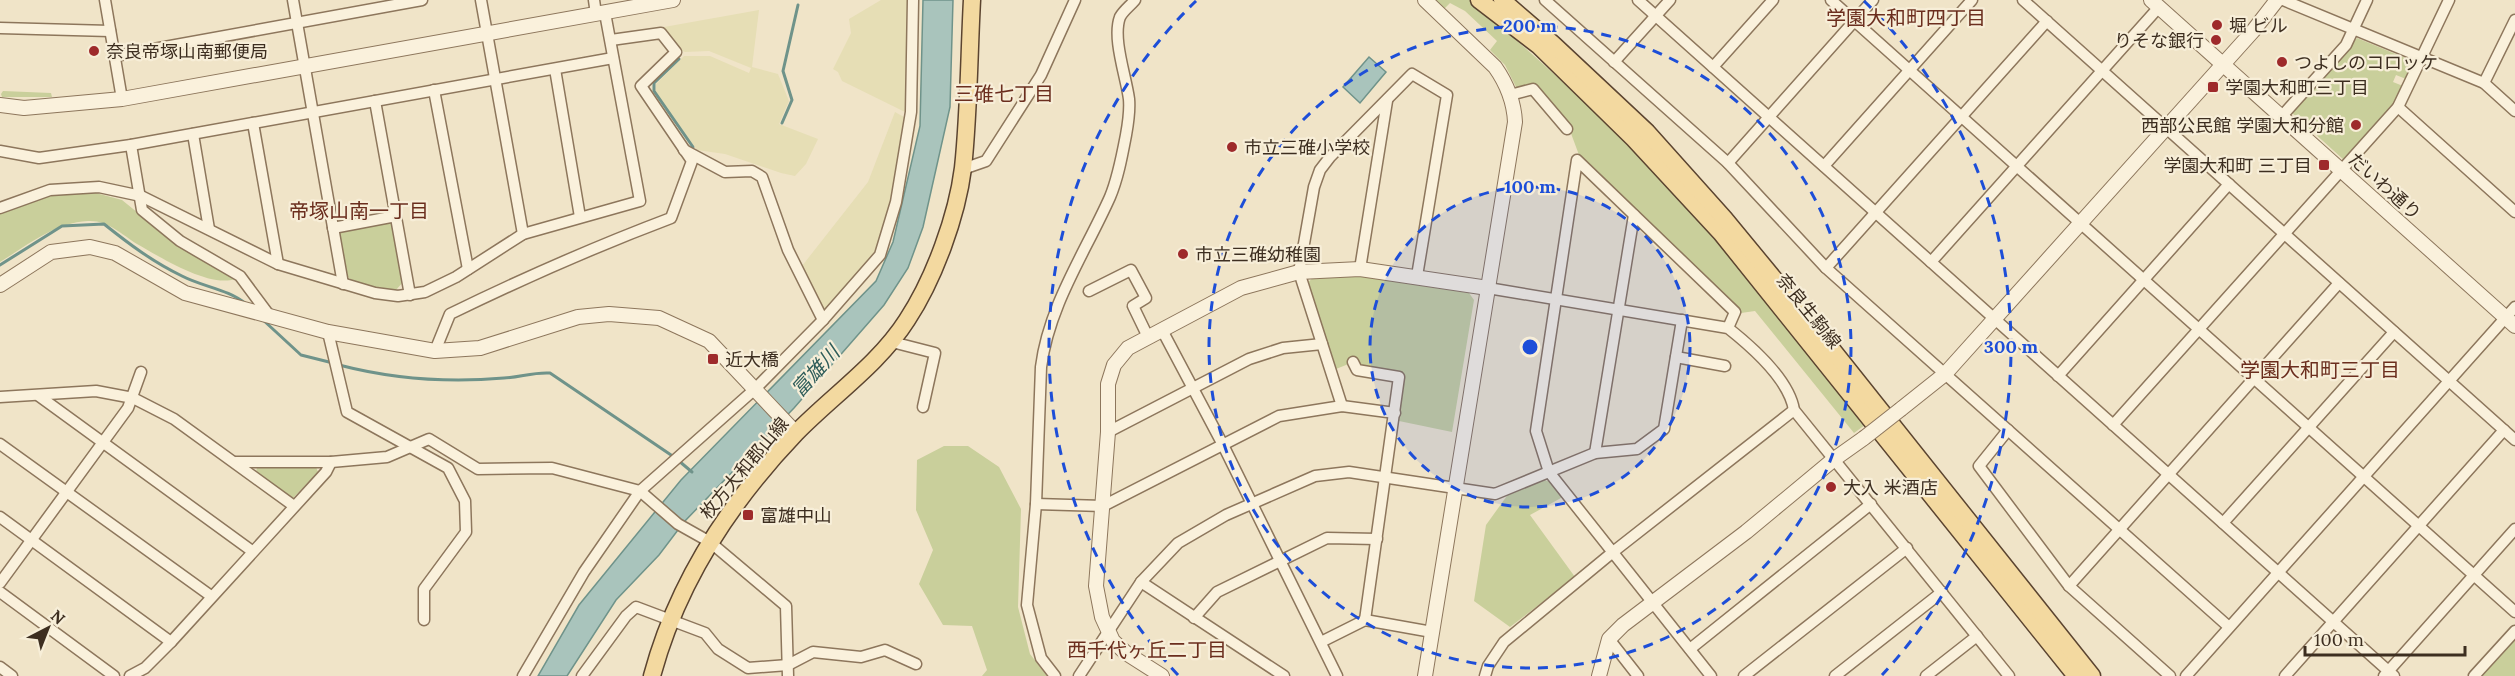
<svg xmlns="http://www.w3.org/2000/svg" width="2515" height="676" font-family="Lora,'Noto Sans JP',serif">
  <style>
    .farmland { fill: #e6deb5 }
    .green { fill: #c9cf9b }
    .water { fill: #a9c4bc; stroke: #6f938a; stroke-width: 1.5 }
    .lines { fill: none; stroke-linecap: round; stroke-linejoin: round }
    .stream { stroke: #6f938a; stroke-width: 3 }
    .minor-casing { stroke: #8d765c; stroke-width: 13 }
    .tertiary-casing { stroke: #8d765c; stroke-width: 16 }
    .primary-casing { stroke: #5b4430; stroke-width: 19 }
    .minor { stroke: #faf1dc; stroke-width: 10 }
    .tertiary { stroke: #faf1dc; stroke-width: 14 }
    .primary { stroke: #f3d9a0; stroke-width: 16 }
    .tertiary-bridge-casing { stroke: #8d765c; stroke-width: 16; stroke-linecap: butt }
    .tertiary-bridge { stroke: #faf1dc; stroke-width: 14 }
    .ring { fill: none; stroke: #1d4ed8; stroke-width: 3; stroke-dasharray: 10 8 }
    .poi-dot { fill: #9e2a2b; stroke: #f7eed8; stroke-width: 2 }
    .labels { text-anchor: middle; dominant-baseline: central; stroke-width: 4.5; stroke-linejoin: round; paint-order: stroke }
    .poi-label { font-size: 18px; fill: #3d2e20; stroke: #f7eed8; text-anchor: start }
    .street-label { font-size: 18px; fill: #3d2e20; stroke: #f7eed8 }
    .neighbourhood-label { font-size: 20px; fill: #6b2e1e; stroke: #f7eed8 }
    .water-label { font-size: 20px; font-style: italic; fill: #2f5d5a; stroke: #f7eed8 }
    .centre { fill: #1d4ed8; stroke: #f7eed8; stroke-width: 3 }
    .ring-label { font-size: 18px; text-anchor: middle; font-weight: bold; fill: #1d4ed8; stroke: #f7eed8; stroke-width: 4.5; stroke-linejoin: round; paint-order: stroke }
  </style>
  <rect width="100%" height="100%" fill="#f0e4c8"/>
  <!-- farmland -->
  <g class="farmland">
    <path d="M881 0H908L905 112 842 81 838 72 833 69 851 33 849 19Z"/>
    <path d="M759 10 752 67 778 74 789 101 779 124 818 139 806 164 795 176 781 173 725 154 697 150 656 93V84L684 56H710L749 73 751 68 709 51 685 52 680 50 664 27Z"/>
    <path d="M895 112 904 117 894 188 878 248 826 313 819 304V299L802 266 868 182Z"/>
  </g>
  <!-- green -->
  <g class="green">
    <path d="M1436 0H1470C1534 55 1598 112 1656 174 1730 253 1797 340 1865 425L1854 433 1755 311 1741 313 1579 155 1569 128 1534 84 1517 89 1505 65 1490 50 1497 41 1465 11 1450 3 1444 9Z"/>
    <path d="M2357 38 2410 60 2413 64 2406 79 2396 75 2393 82 2403 86 2395 102 2344 160 2291 112Z"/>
    <path d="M3 91 51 93 52 97H2L1 94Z"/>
    <path d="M68 193H96L122 200 175 243 235 279C209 288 160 257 137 244 121 234 108 220 88 221 54 223 28 245 0 262V214L46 197Z"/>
    <path d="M392 220 403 282 396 290C380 288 360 289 348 277L339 230Z"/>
    <path d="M1357 276 1469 293 1474 300 1452 432 1399 421 1404 373 1359 366 1356 361 1336 369 1307 283 1313 278Z"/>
    <path d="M944 446H968L999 467 1021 509 1018 607 1030 654 1047 676H982L987 670 972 626 943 625 919 584 933 550 916 510 917 460Z"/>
    <path d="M257 467H316L318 472 293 498 256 473Z"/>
    <path d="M1544 480 1551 482 1562 496 1561 498 1530 515 1575 577 1510 627 1474 601 1486 525 1509 493Z"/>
    <path d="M2515 638V676H2481Z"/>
  </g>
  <!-- water -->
  <g class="water">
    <path d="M923 0H953L950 107 923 227 908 268 884 305 794 408 684 522 659 555 616 600 567 676H538L579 605 681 480 876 281 893 242 920 126Z"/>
    <path d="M1369 57 1386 72 1360 103 1343 87Z"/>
  </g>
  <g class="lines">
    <!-- stream -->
    <g class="stream">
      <path d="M679 59 654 83V91L693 147"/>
      <path d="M782 123 792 100 783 71 798 5"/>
      <path d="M0 265 62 226 104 224C129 244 153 262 182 276 203 287 228 289 246 304"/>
      <path d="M262 319 301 355 333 363"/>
      <path d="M339 365C393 379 448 383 504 378 521 377 533 372 550 373L674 457"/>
      <path d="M679 461 692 472"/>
    </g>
    <!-- minor casing -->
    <g class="minor-casing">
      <g id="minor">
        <path d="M105 0 122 99"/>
        <path d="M293 0 343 284"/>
        <path d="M481 0 523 234"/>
        <path d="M594 0 596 14"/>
        <path d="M1545 0 1728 163 1826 268 2229 627"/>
        <path d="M1638 0 2394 676"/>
        <path d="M1831 0 2515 612"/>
        <path d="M2023 0 2515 440"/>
        <path d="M2283 0 2484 83 2515 111"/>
        <path d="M0 28 110 31"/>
        <path d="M115 56 422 0"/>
        <path d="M1614 62 1670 0"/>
        <path d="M1713 67 1773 0"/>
        <path d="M555 69 580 217"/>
        <path d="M2484 83 2515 20"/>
        <path d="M434 90 468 269"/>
        <path d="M1510 95 1533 89 1567 129"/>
        <path d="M375 101 410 295"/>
        <path d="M2398 107 2515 212"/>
        <path d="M2281 117 2346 45 2367 0"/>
        <path d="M253 123 278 264"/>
        <path d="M193 134 209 229"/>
        <path d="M131 145 142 210 180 241 240 276 269 315"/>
        <path d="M0 151 39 158 131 145 613 58"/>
        <path d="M1728 163 1873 0"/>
        <path d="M1824 166 1972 0"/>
        <path d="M963 169 986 161 1041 75 1075 0"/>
        <path d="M0 208 50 190 99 187 141 196 278 264 375 293 398 296 425 292 456 277 523 234 640 201 605 13"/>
        <path d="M333 228 396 216"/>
        <path d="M1931 262 2159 7"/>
        <path d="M1826 268 2047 21"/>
        <path d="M1360 269 1387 101"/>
        <path d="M1488 288 1728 328C1752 347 1789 379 1794 410L2009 676"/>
        <path d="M1089 291 1131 270 1146 298 1133 306 1148 337"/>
        <path d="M823 320 880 255 896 202 911 112 913 0"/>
        <path d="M1162 330 1223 445 1337 676"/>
        <path d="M328 332 347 412 448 468 465 501 466 532 424 589V620"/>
        <path d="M892 342 935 353 923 407"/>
        <path d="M435 351 450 314C524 278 594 247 671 218L692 161 641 86 676 52 661 33 611 40"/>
        <path d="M1676 357 1725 366"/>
        <path d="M1353 362 1357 370 1399 377 1365 620"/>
        <path d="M2058 376 2229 184"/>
        <path d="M39 396 252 551"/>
        <path d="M0 397 96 391 133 398 174 419 294 506"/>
        <path d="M1342 406 1299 272 1314 187 1320 170 1330 157 1412 74 1447 95 1417 276"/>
        <path d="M2113 425 2398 107 2449 0"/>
        <path d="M2008 430 1979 466 2069 586 2170 676"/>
        <path d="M1108 432 1249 359 1283 348 1322 344"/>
        <path d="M0 444 211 596"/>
        <path d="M1595 453 1634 215"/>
        <path d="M331 462 387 457 429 439 478 469 552 468 640 491 678 524 710 542 786 606 788 676"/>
        <path d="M1036 504 1103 506 1279 416 1342 406 1395 413"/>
        <path d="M0 517 171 642"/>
        <path d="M2223 523 2394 332"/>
        <path d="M1141 582 1284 676"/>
        <path d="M0 583 128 408 141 372"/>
        <path d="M2069 586 2339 283"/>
        <path d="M0 592 114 676"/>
        <path d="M1194 618 1217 592 1327 538 1377 539"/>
        <path d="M1609 639 1638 676"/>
        <path d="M1321 642 1365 620 1432 632"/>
        <path d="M1690 649 1871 504"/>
        <path d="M0 667 12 676"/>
        <path d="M130 676 145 668 171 642 326 472 331 462H236"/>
        <path d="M523 676 584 572 640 491 755 389 823 320 788 250 762 177 752 171 725 172 684 150"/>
        <path d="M582 676 626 616 636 607 705 633 718 649 748 668 788 665 813 652 861 657 885 650 916 664"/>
        <path d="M1055 676 1041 658 1027 605 1036 504 1041 367C1049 305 1085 253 1110 197 1118 178 1122 156 1126 135 1128 124 1130 110 1129 99 1126 76 1112 38 1120 17 1123 11 1131 5 1135 0"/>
        <path d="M1079 676 1141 582 1178 543 1226 515 1315 476 1349 472 1495 494 1595 453 1637 449 1664 429 1682 320"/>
        <path d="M1485 676 1488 666 1504 642 1613 552 1794 410"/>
        <path d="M1711 676 1549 472 1536 431 1577 160 1735 312 1728 328"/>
        <path d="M1744 676 1907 548"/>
        <path d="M1835 676 1942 592"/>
        <path d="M1926 676 1977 636"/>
        <path d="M2186 676 2515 307"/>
        <path d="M2285 676 2504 430"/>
        <path d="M2384 676 2515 529"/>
        <path d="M2474 676 2515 631"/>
      </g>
    </g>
    <!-- tertiary casing -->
    <g class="tertiary-casing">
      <g id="tertiary">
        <path d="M2151 0 2515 326"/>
        <path d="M0 105 24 108 122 99 673 0"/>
        <path d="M0 285 51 252 90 247 115 253 185 293 328 332 435 351 480 348 578 317 609 314 659 318 709 341 796 433"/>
        <path d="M1901 409 1945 374 2253 31 2277 0"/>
        <path d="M1162 676 1126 653 1113 641 1102 617 1096 586 1108 432V384L1114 365 1128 348 1241 288 1299 272 1360 269 1488 288"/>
        <path d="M1425 676 1515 122C1514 101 1507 84 1495 67L1425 0"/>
        <path d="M1599 676 1609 639 1623 625 1746 532 1833 460 1864 438"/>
      </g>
    </g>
    <!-- primary casing -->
    <g class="primary-casing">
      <g id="primary">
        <path d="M1479 0 1539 46 1634 139 1721 233 2076 676"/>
        <path d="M1502 0 1553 44 1647 132 1724 218 1831 348 2092 676"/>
        <path d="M652 676C677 583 730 502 796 433 832 396 879 364 907 320 934 279 957 216 963 168 969 112 969 55 972 0"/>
      </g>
    </g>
    <!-- minor -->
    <use href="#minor" class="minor"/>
    <!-- tertiary -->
    <use href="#tertiary" class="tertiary"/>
    <!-- primary -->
    <use href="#primary" class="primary"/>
    <!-- tertiary-bridge casing -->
    <g class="tertiary-bridge-casing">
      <path id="tertiary-bridge" d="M1864 438 1901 409"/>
    </g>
    <!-- tertiary-bridge -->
    <use href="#tertiary-bridge" class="tertiary-bridge"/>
  </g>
  <!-- distance rings -->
  <circle cx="1530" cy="347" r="160" fill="#1d4ed8" fill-opacity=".12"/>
  <g class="ring">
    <circle cx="1530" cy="347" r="160"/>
    <circle cx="1530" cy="347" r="321"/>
    <path d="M1178 675A481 481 0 0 1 1196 1M1864 1A481 481 0 0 1 1882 675"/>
  </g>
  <!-- markers -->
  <g class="poi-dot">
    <circle cx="2217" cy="25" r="6"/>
    <circle cx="2216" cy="40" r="6"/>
    <circle cx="94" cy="51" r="6"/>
    <circle cx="2282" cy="62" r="6"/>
    <rect x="2207" y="81" width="12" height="12" rx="3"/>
    <circle cx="2356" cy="125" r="6"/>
    <circle cx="1232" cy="147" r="6"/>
    <rect x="2318" y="159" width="12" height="12" rx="3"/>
    <circle cx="1183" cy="254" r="6"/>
    <rect x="707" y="353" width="12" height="12" rx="3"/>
    <circle cx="1831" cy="487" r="6"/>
    <rect x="742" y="509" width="12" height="12" rx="3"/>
  </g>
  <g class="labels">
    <!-- poi labels -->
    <g class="poi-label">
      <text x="2229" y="25">堀 ビル</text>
      <text x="2204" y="40" text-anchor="end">りそな銀行</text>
      <text x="106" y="51">奈良帝塚山南郵便局</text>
      <text x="2294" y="62">つよしのコロッケ</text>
      <text x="2225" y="87">学園大和町三丁目</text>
      <text x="2344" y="125" text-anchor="end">西部公民館 学園大和分館</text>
      <text x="1244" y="147">市立三碓小学校</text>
      <text x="2312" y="165" text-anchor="end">学園大和町 三丁目</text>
      <text x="1195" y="254">市立三碓幼稚園</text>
      <text x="725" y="359">近大橋</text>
      <text x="1843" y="487">大入 米酒店</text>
      <text x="760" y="515">富雄中山</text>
    </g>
    <!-- street labels -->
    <g class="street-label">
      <text transform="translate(2385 186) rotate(42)">だいわ通り</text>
      <text transform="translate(1809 311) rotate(51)">奈良生駒線</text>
      <text transform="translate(744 468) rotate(-50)">枚方大和郡山線</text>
    </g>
    <!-- neighbourhood labels -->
    <g class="neighbourhood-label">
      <text x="1906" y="17">学園大和町四丁目</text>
      <text x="1004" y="93">三碓七丁目</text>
      <text x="359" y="210">帝塚山南一丁目</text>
      <text x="2320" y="369">学園大和町三丁目</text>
      <text x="1147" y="649">西千代ヶ丘二丁目</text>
    </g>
    <!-- water labels -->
    <g class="water-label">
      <text transform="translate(815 371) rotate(-48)">富雄川</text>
    </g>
  </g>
  <circle cx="1530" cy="347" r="9" class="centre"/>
  <g class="ring-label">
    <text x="1530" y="32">200 m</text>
    <text x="1530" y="193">100 m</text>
    <text x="2011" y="353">300 m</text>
  </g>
  <!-- north arrow -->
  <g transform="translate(48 628) rotate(42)" stroke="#f7eed8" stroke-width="4.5" paint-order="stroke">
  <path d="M0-4.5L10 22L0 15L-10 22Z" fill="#3d2e20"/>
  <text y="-9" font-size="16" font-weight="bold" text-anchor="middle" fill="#3d2e20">N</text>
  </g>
  <!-- scale -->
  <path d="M2305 646v9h160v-9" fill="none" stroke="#3d2e20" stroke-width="3"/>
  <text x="2314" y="646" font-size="18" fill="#3d2e20" stroke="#f7eed8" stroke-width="4.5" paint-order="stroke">100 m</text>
</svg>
